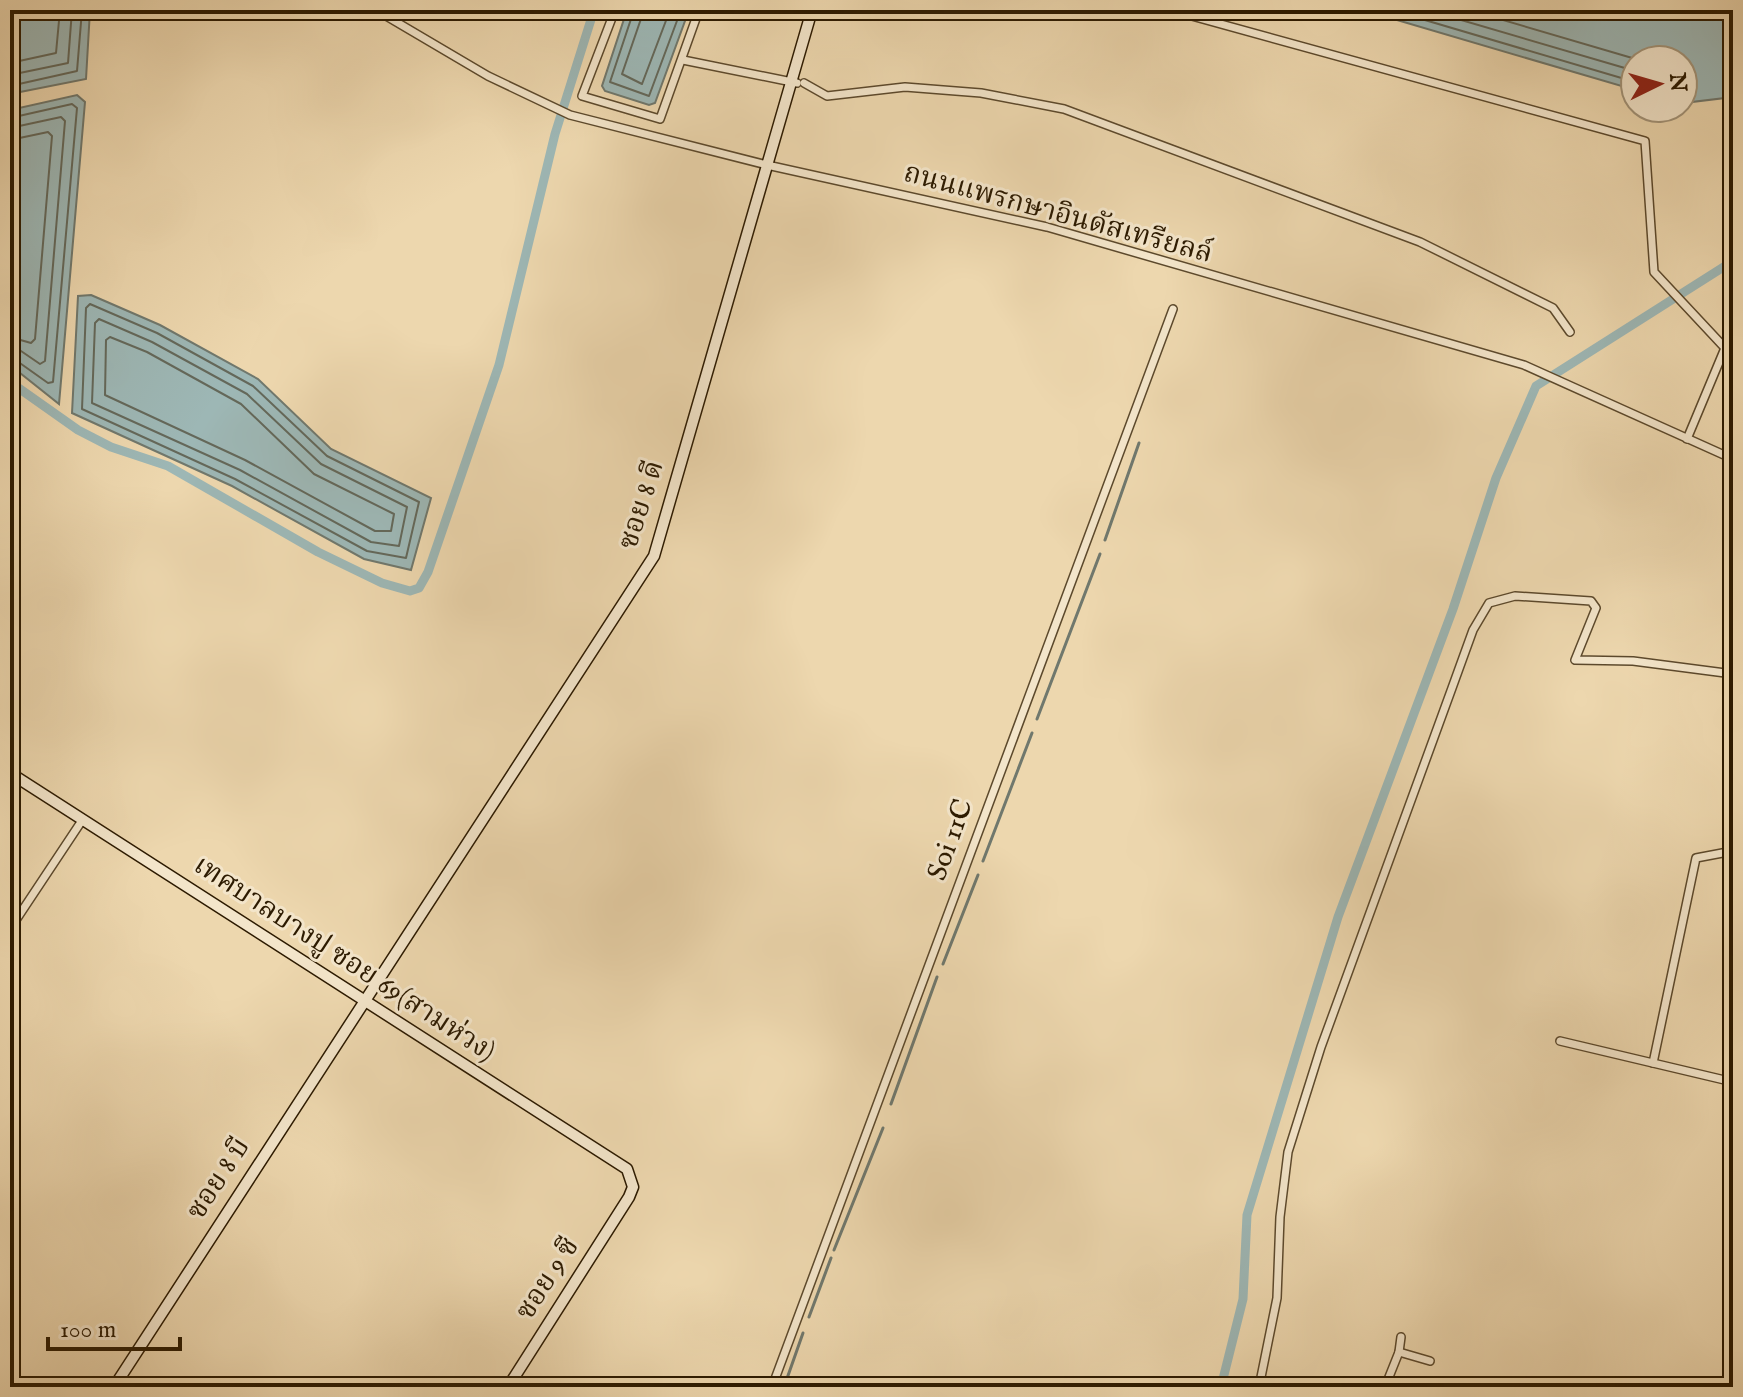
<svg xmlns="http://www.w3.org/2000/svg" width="1743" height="1397" font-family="'IM FELL English','Noto Serif Thai',serif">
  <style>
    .water { fill: #9db7b5; stroke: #70786d; stroke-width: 2 }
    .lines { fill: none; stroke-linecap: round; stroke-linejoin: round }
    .shore { stroke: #64685a; stroke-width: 2 }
    .stream { stroke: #70786d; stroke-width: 3 }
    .canal { stroke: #9db7b5; stroke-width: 9 }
    .street-casing { stroke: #5c492c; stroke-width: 10 }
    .secondary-casing { stroke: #2c1a00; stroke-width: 13 }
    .street { stroke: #f3e5ca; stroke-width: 7 }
    .secondary { stroke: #f3e5ca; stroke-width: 10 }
    .labels { text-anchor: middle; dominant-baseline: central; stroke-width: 6; stroke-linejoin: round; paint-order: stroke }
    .street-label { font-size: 28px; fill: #2c1a00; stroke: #f3e5ca }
  </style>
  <rect width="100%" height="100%" fill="#edd7ae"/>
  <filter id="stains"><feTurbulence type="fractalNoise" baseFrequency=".0025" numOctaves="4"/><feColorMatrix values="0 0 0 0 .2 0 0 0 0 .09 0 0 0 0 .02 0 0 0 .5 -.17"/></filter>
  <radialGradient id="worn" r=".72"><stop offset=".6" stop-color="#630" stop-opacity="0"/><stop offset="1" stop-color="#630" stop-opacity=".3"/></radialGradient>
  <!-- water -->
  <g class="water">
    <path d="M10 10H90L86 79 10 94Z"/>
    <path d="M627 10H689L655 103 649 105 605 91 602 86Z"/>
    <path d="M1363 10H1733V97L1683 103V60H1635V90Z"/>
    <path d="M77 95 85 102 59 404 10 365V110Z"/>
    <path d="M91 295 160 325 258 379 331 449 431 498 411 570 364 559 232 486 72 413 78 296Z"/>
  </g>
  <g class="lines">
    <!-- shore -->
    <g class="shore">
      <path d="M634 10 610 82 649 96 681 10"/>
      <path d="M644 10 622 74 642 84 670 10"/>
      <path d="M1391 10 1635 82"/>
      <path d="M1427 10 1635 71"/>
      <path d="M1469 10 1639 60"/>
      <path d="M10 63 56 53 60 10"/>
      <path d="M10 75 68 63 72 10"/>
      <path d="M10 86 77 71 82 10"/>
      <path d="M10 118 72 104 77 108 53 382 48 383 17 361 10 359"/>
      <path d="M10 128 61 117 65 121 45 361 40 364 21 351 10 349"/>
      <path d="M10 140 48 132 52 136 35 339 31 343 10 337"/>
      <path d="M90 304 157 333 253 386 327 456 419 502 406 558 367 551 235 479 82 409 86 308Z"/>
      <path d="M99 319 152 342 247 394 321 464 407 507 399 546 371 542 240 470 92 403 95 323Z"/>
      <path d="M110 337 147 352 241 404 314 474 394 514 391 531H375L245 460 105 395 106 340Z"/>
    </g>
    <!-- stream -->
    <g class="stream">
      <path d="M1105 540 1139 443"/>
      <path d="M1037 719 1100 554"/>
      <path d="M983 861 1032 733"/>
      <path d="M943 964 978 875"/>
      <path d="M891 1104 937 977"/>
      <path d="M834 1250 883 1128"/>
      <path d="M809 1317 831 1258"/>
      <path d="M784 1387 803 1333"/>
    </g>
    <!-- canal -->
    <g class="canal">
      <path d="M10 382 78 430 111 447 168 466 318 552 382 583 410 591 419 588 428 572 499 365 555 134 594 10"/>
      <path d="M1221 1387 1243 1299 1247 1215 1338 917 1453 609 1496 478 1536 386 1733 261"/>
    </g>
    <!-- street casing -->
    <g class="street-casing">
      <g id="street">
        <path d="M376 10 488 76 570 115 767 165 1047 227 1524 365 1733 459"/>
        <path d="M615 10 582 96 660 119 699 10"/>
        <path d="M1170 10 1645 141 1654 272 1725 348 1687 439"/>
        <path d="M683 60 797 83"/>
        <path d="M804 83 827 96 905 87 981 93 1064 109 1420 242 1553 308 1570 332"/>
        <path d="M10 929 83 819"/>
        <path d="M1560 1041 1733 1082"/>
        <path d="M1653 1063 1696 858 1733 851"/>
        <path d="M1399 1352 1430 1361"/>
        <path d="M772 1387 1173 309"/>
        <path d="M1259 1387 1277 1298 1280 1217 1288 1152 1321 1047 1452 688 1473 630 1489 603 1515 596 1591 601 1596 608 1575 660 1633 661 1733 674"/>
        <path d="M1385 1387 1399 1352 1401 1337"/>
      </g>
    </g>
    <!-- secondary casing -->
    <g class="secondary-casing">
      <g id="secondary">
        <path d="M10 773 627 1169 633 1187 629 1197 508 1387"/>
        <path d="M114 1387 654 556 812 10"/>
      </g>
    </g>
    <!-- street -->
    <use href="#street" class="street"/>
    <!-- secondary -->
    <use href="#secondary" class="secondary"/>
  </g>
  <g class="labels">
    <!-- street labels -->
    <g class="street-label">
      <text transform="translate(1058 214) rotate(15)">ถนนแพรกษาอินดัสเทรียลล์</text>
      <text transform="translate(642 505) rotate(-72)">ซอย 8 ดี</text>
      <text transform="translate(951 840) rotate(-70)">Soi 11C</text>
      <text transform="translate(344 959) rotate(33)">เทศบาลบางปู ซอย 69(สามห่วง)</text>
      <text transform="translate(219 1179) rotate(-57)">ซอย 8 บี</text>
      <text transform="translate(548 1279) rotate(-57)">ซอย 9 ซี</text>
    </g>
  </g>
  <!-- margin -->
  <rect width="1743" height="1397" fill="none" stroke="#edd7ae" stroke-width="40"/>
  <rect x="12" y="12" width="1719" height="1373" fill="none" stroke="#2c1a00" stroke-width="4"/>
  <rect x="20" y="20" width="1703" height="1357" fill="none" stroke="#2c1a00" stroke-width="2"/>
  <!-- north arrow -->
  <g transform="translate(1659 84) rotate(85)"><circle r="38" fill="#f3e5ca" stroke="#a39479" stroke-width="2"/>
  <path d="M0-6L14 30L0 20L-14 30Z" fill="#8f2418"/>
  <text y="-12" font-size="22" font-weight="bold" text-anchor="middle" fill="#2c1a00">N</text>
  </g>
  <!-- scale -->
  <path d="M48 1337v12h132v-12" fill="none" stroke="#2c1a00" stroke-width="4"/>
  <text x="60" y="1337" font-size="24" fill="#2c1a00" stroke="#f3e5ca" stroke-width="6" paint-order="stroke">100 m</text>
  <rect width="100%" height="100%" filter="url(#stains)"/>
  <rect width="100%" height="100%" fill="url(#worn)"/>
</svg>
